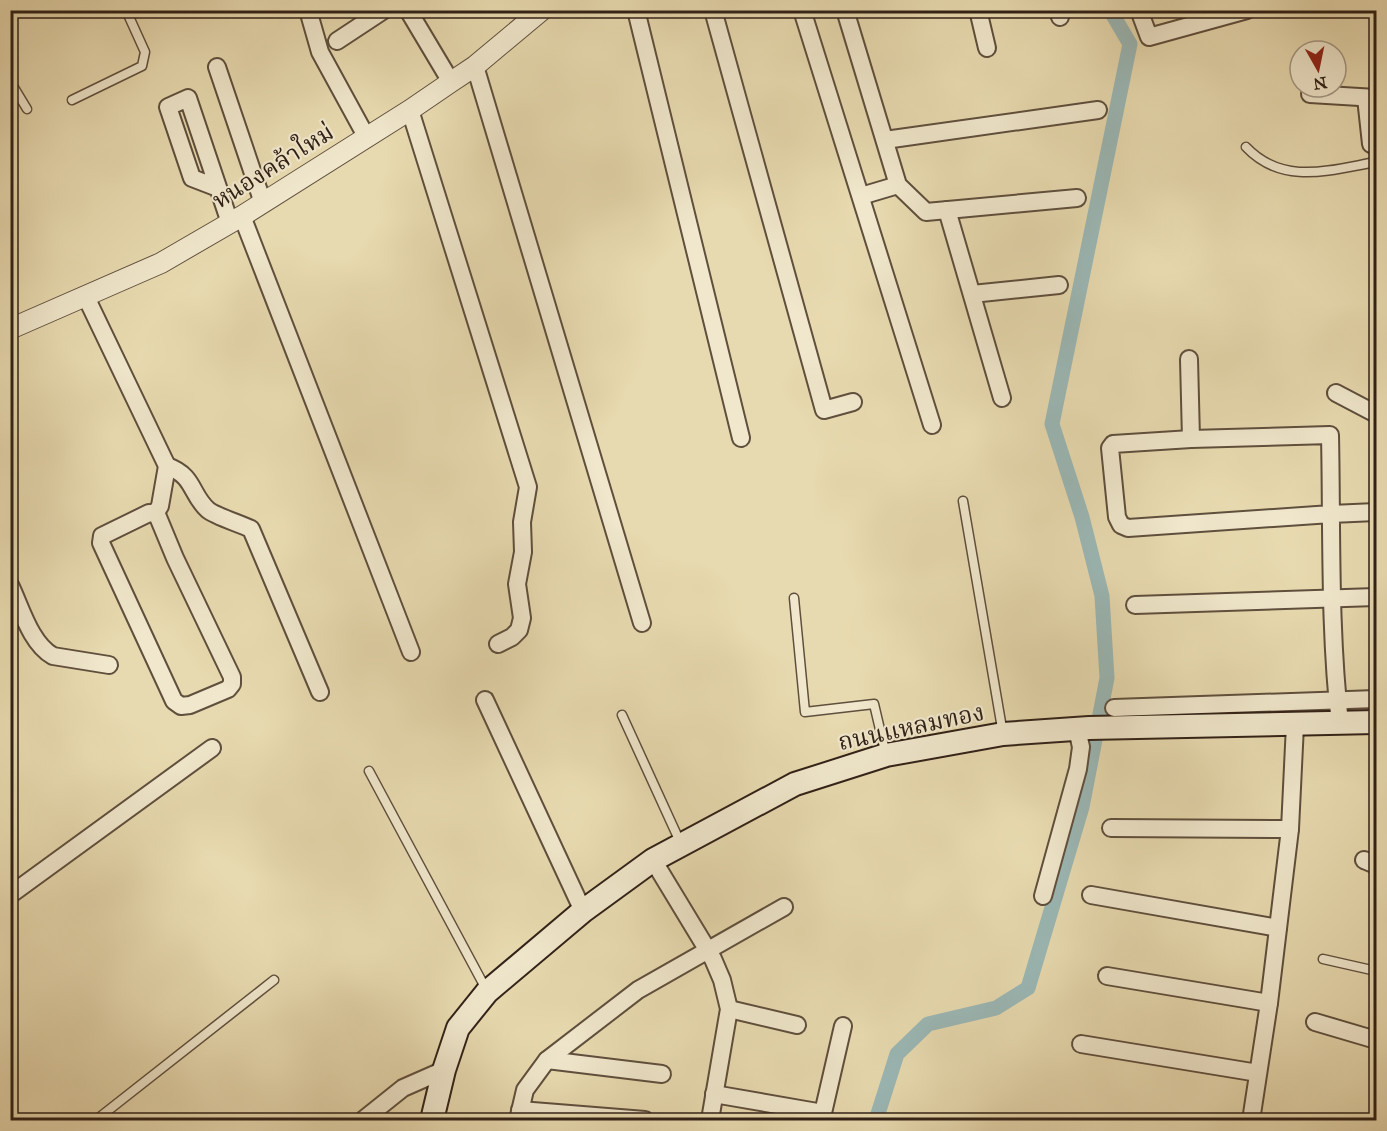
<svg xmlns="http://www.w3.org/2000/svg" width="1387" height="1131" font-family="'IM FELL Great Primer','Noto Serif Thai',serif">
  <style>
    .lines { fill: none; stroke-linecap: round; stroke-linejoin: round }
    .canal { stroke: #9bb8b6; stroke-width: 15 }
    .service-casing { stroke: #5f4f3d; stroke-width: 11 }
    .minor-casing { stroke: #5f4f3d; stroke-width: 20 }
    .tertiary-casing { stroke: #5f4f3d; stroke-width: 22 }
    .secondary-casing { stroke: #312117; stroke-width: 26 }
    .service { stroke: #f0e7cc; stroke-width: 8 }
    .minor { stroke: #f0e7cc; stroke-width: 16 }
    .tertiary { stroke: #f0e7cc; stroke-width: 20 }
    .secondary { stroke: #f0e7cc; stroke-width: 22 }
    .labels { text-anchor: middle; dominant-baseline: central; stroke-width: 4.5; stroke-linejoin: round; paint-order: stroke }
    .street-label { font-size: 24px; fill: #312117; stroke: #f0e7cc }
  </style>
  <rect width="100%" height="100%" fill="#e8dab0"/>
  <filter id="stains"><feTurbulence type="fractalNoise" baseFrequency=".00333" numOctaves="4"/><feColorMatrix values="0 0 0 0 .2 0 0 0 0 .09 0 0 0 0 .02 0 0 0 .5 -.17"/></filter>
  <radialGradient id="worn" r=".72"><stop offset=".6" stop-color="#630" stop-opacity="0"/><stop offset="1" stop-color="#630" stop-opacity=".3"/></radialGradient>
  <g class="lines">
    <!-- canal -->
    <path class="canal" d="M876 1120 897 1054 928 1024 996 1008 1028 988 1082 807 1107 678 1102 596 1082 517 1052 424 1130 44 1110 10"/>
    <!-- service casing -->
    <g class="service-casing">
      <g id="service">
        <path d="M36 12 38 10"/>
        <path d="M10 81 27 109"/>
        <path d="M72 100 142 66 145 52 126 10"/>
        <path d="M1246 147C1283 186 1330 170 1376 162"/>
        <path d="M963 501 1003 734"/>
        <path d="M794 598 805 712 874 704 886 755"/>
        <path d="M622 715 681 844"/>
        <path d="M369 771 486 989"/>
        <path d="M1323 959 1376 971"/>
        <path d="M96 1120 274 980"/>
      </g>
    </g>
    <!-- minor casing -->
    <g class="minor-casing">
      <g id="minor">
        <path d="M308 10 320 52 367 138"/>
        <path d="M408 10 451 82"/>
        <path d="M636 10 741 438"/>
        <path d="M713 10 824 410 853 402"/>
        <path d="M802 10 932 425"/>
        <path d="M845 10 898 185 926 212 1077 198"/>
        <path d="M978 10 987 48"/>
        <path d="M1058 10 1060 17"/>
        <path d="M1139 10 1149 37 1247 10"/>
        <path d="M337 41 384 10"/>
        <path d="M475 66 642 623"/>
        <path d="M217 67 263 203"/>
        <path d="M1310 94 1376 98"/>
        <path d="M1366 98 1371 144"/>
        <path d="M410 110 528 487 522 522 523 552 517 584 522 618 519 630 512 637 498 644"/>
        <path d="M885 140 1098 110"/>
        <path d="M218 188 192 178 168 107 188 98 230 223"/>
        <path d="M861 196 898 185"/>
        <path d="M947 210 1002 398"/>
        <path d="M242 216 411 652"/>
        <path d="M972 294 1059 285"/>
        <path d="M86 297 167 466 160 506 155 514"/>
        <path d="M1189 359 1191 439"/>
        <path d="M1336 393 1376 414"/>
        <path d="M167 466C195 476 190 494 208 510 215 516 241 524 251 529L320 692"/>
        <path d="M149 513 155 514 158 517 175 558 232 677V684L228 689 190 705 181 706 174 701 101 543 102 536Z"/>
        <path d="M10 585C21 607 30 643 53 656L109 665"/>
        <path d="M1135 605 1376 597"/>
        <path d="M485 700 583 911"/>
        <path d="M1114 708 1376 699"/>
        <path d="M1340 723C1329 630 1332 529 1330 435L1191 439 1113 444 1110 448 1117 517 1121 525 1128 528 1331 514 1376 512"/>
        <path d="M1111 828 1290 829"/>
        <path d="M653 860 713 959 722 980 729 1009 710 1120"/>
        <path d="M1364 860 1376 865"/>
        <path d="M10 895 212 748"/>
        <path d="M1091 895 1278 928"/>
        <path d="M1043 896 1078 769 1081 747 1077 729"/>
        <path d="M1107 976 1269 1003"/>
        <path d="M729 1009 797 1025"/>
        <path d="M1315 1022 1376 1040"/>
        <path d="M1081 1044 1258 1073"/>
        <path d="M547 1060 662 1074"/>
        <path d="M714 1094 823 1113 843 1026"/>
        <path d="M520 1110 645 1120"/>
        <path d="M1252 1114 1269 1003 1290 829 1295 725"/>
        <path d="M363 1120 403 1088 444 1070"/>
        <path d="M518 1120 525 1090 547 1060 638 990 784 907"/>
      </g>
    </g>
    <!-- tertiary casing -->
    <g class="tertiary-casing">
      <path id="tertiary" d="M10 329 161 263 242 216 410 110 451 82 475 66 542 10"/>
    </g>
    <!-- secondary casing -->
    <g class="secondary-casing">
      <path id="secondary" d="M432 1120 444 1070 458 1028 487 992 583 911 653 860 795 784 886 755 1003 734 1089 728 1376 722"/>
    </g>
    <!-- service -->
    <use href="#service" class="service"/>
    <!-- minor -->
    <use href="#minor" class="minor"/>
    <!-- tertiary -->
    <use href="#tertiary" class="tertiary"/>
    <!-- secondary -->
    <use href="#secondary" class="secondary"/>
  </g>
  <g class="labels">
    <!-- street labels -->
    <g class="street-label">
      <text transform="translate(273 166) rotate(-32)">หนองคล้าใหม่</text>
      <text transform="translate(911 727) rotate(-12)">ถนนแหลมทอง</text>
    </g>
  </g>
  <!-- margin -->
  <rect width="1387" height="1131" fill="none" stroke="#e8dab0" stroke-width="36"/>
  <rect x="12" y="12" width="1363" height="1107" fill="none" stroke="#312117" stroke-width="3"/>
  <rect x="18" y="18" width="1351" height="1095" fill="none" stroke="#312117" stroke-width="1.5"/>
  <!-- north arrow -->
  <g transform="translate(1318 69) rotate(171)"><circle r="28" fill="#f0e7cc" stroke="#a49884" stroke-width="1.5"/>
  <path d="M0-4.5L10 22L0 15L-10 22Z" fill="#8f2418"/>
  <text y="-9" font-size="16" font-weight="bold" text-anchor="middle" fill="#312117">N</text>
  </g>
  <rect width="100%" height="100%" filter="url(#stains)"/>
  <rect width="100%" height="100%" fill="url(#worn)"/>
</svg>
